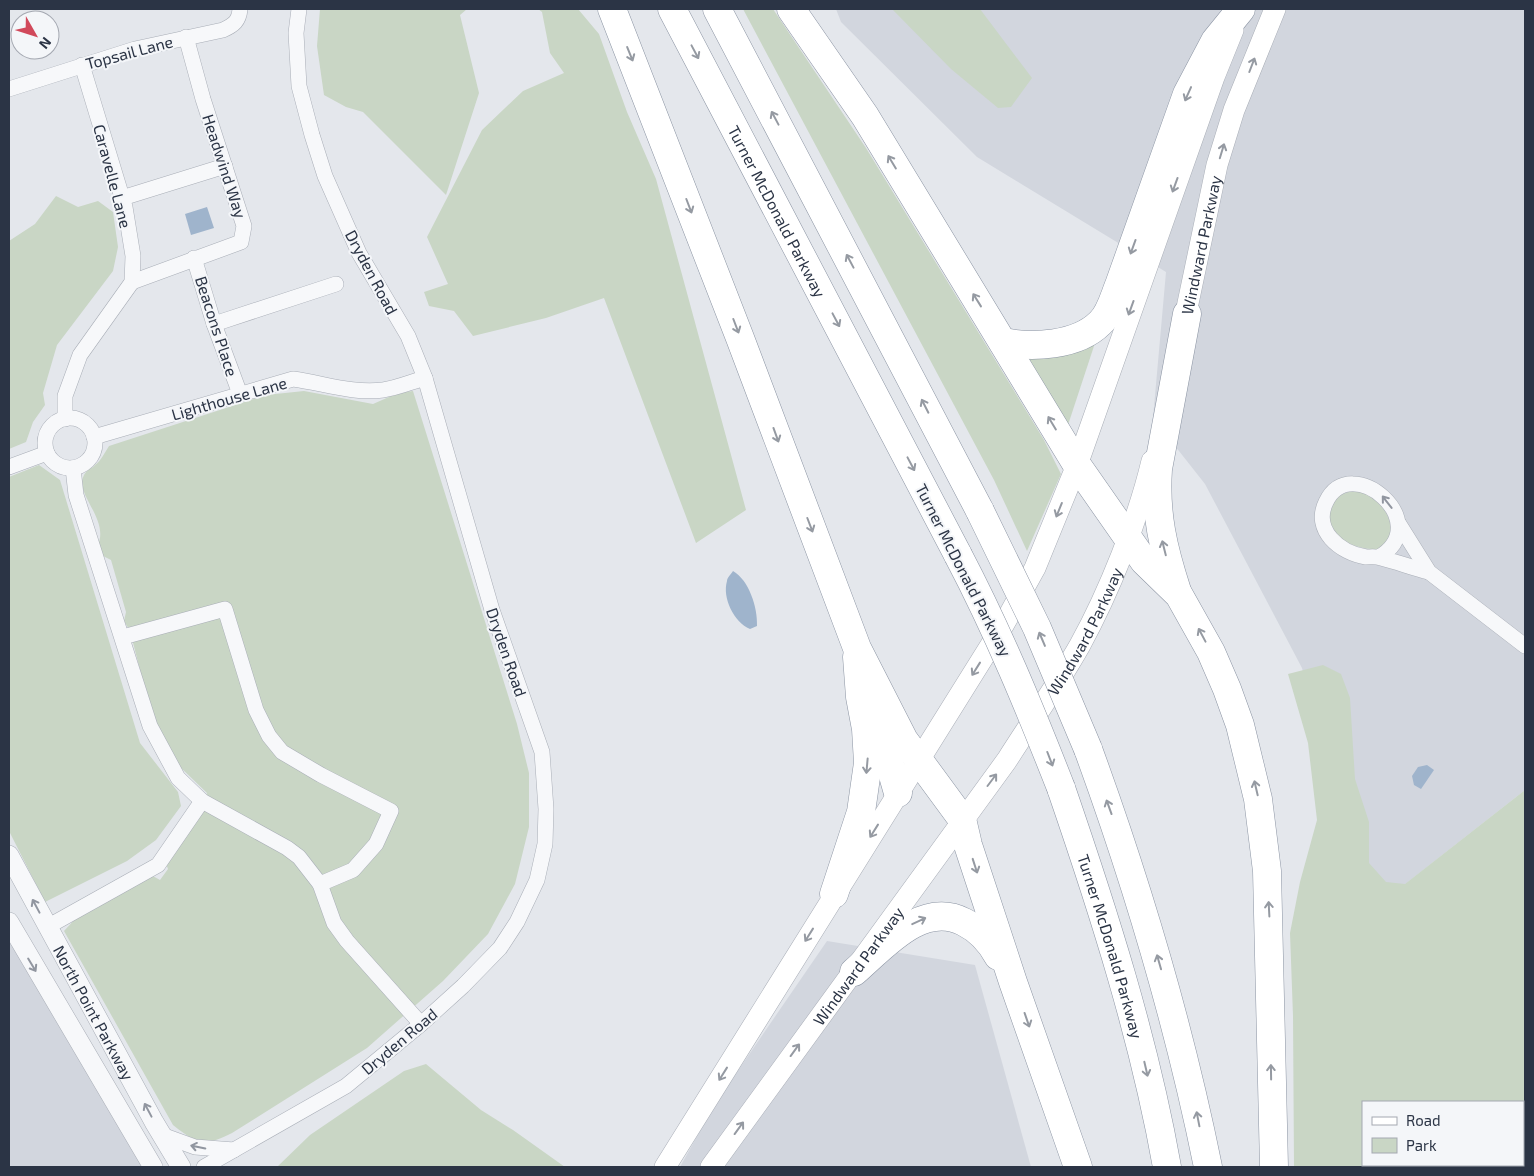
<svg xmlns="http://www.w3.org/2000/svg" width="1534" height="1176" font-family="'Exo 2',sans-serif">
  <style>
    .built { fill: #d2d6de }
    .green { fill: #c9d6c5; fill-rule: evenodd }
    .water { fill: #9fb4cc }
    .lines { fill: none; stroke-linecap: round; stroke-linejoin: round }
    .minor-casing { stroke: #a9aeb7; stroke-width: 16 }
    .tertiary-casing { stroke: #a9aeb7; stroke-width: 20 }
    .secondary-casing { stroke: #a9aeb7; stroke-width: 22 }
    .motorway-casing { stroke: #8b94a3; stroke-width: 29 }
    .minor { stroke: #f7f8fa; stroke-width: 15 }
    .tertiary { stroke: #f7f8fa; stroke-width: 19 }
    .secondary { stroke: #fff; stroke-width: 21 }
    .motorway { stroke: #fff; stroke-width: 28 }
    .motorway-bridge-casing { stroke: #8b94a3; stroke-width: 29; stroke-linecap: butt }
    .motorway-bridge { stroke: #fff; stroke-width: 28 }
    .oneway { stroke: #959aa2 }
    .oneway2 { stroke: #9196a0 }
    .labels { text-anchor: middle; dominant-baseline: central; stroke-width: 4; stroke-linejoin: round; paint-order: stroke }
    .street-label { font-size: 16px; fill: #2b3445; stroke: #f4f6f9 }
  </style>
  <rect width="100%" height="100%" fill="#e4e7ec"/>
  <!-- built -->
  <g class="built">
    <path d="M836 9H1525V790L1348 929 1336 800 1302 668 1205 484 1153 418 1166 272 977 157 841 22Z"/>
    <path d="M9 931 148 1167H9Z"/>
    <path d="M827 941 975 965 1031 1167H680L715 1104Z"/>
  </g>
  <!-- green -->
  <g class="green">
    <path d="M320 9H467L460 15 479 93 446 195 363 112 346 107 324 95 317 46Z"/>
    <path d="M538 9H578L599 34 627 112 656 179 746 510 696 543 604 298 546 318 473 336 454 311 429 306 424 292 448 284 427 237 482 130 523 91 564 73 550 53 542 12Z"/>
    <path d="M743 9H773L866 148 1044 440 1061 474 1027 551 994 480Z"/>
    <path d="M892 9H980L1032 78 1011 107 998 108 951 69Z"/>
    <path d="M56 196 78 207 98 201 113 212 118 247 113 271 57 345 43 393 45 405 33 422 26 442 9 449V241L35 224Z"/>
    <path d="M1095 343 1067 428 1023 354Z"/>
    <path d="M304 391 373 404 398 393 413 391 517 724 529 773V827L515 884 488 934 443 981 367 1048 232 1133C205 1147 197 1144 173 1125L64 931 77 917 151 875 160 880 168 869 165 861 198 816 207 793 178 765 155 728 130 631 124 621 126 612 111 560 101 555 98 545C110 517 70 492 86 472 88 469 93 468 95 465 101 461 105 452 109 446L266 395Z"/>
    <path d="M39 465 60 480 140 743 178 792 181 806 156 840 127 861 45 902 9 831V477Z"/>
    <path d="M1353 490C1380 496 1387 508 1393 534L1381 549C1361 551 1321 540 1329 511 1331 507 1334 502 1336 497Z"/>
    <path d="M1323 665 1341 674 1350 698 1355 779 1369 822V863L1386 882 1405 884 1525 790V1167H1294L1293 1016 1290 933 1300 882 1317 820 1308 743 1288 674ZM1363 1102H1523V1165H1363Z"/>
    <path d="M426 1064 481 1110 513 1130 565 1167H277L310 1135 404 1071Z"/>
  </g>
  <!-- water -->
  <g class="water">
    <path d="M207 207 214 228 191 235 185 214Z"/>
    <path d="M733 571C749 580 758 608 757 626L750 629C734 622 722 598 727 581 727 578 731 574 733 571Z"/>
    <path d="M1427 765 1434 770 1421 789 1414 785 1412 776 1418 767Z"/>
  </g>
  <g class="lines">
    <!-- minor casing -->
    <g class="minor-casing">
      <g id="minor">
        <path d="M9 89 135 49 223 30C234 25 239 21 240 9"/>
        <path d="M122 198 225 166"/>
        <path d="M194 258 214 324 240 394"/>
        <path d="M132 282 241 242 244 226 203 99 186 37"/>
        <path d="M214 324 336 284"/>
        <circle cx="70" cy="443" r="25"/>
        <path d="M65 419V396L80 355 132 282 133 256 125 207 82 65"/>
        <path d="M94 437 293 379C323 383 353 394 383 390 397 388 411 382 425 378"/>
        <path d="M9 467 47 453"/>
        <path d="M73 468 76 495 150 726 178 778 202 801 287 848 299 857 320 884 334 923 347 941 421 1024"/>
        <path d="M1399 524 1429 572 1525 646"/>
        <path d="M1379 557C1436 523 1351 450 1326 502 1312 530 1340 553 1366 557 1371 557 1376 556 1381 558 1397 562 1413 568 1429 572"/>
        <path d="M123 637 225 609 256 710 269 736 282 752 321 775 391 811 376 844 353 870 320 884"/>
        <path d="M47 927 158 865 202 801"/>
        <path d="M162 1135 195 1147 234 1150"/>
        <path d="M204 1167 346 1086 421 1024 463 986 500 948 517 922 537 880 545 844 546 809 542 752 492 610 425 378 408 336 359 253 325 176 312 135 299 86 296 33 299 9"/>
      </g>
    </g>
    <!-- tertiary casing -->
    <g class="tertiary-casing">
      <g id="tertiary">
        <path id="s1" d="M9 855 154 1122 181 1167"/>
        <path d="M9 922 153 1167"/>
      </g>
    </g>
    <!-- secondary casing -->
    <g class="secondary-casing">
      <g id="secondary">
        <path id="s2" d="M1183 327 1217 165 1234 110 1275 9"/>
        <path d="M665 1167 1004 624 1035 568 1077 465 1214 77 1233 30"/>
        <path id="s3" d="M711 1167 1007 760C1031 722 1058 684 1080 645 1109 592 1138 520 1152 461"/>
      </g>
    </g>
    <!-- motorway casing -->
    <g class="motorway-casing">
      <g id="motorway">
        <path d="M612 9 740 338 857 648 904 740 962 819 968 845 1013 982 1078 1167"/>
        <path id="s4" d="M672 9 958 555"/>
        <path d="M717 9 980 511"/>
        <path d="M791 9 865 116 1077 465 1144 561 1179 595 1211 652 1227 689 1240 725 1258 799 1267 871 1274 1167"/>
        <path d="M1003 342C1032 348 1077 346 1100 323 1110 314 1114 297 1119 285L1187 94 1215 41 1241 9"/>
        <path d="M1177 591C1163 548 1155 514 1158 469L1187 314"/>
        <path d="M880 714V730L898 793"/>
        <path d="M1088 749C1138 886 1179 1024 1208 1167"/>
        <path id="s5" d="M1061 788C1104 913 1144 1038 1167 1167"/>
        <path d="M834 894 861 812 868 763 866 729 860 697 857 657"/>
        <path d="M854 972C883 947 922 900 964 922 980 930 990 941 998 956"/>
      </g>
    </g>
    <!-- minor -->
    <use href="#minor" class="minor"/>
    <!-- tertiary -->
    <use href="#tertiary" class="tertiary"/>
    <!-- secondary -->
    <use href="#secondary" class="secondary"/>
    <!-- motorway -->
    <use href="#motorway" class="motorway"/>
    <!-- motorway-bridge casing -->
    <g class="motorway-bridge-casing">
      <g id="motorway-bridge">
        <path d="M980 511 1037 628 1088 749"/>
        <path d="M958 555C998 631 1030 709 1061 788"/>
      </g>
    </g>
    <!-- motorway-bridge -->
    <use href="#motorway-bridge" class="motorway-bridge"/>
  </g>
  <!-- one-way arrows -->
  <defs><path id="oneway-shaft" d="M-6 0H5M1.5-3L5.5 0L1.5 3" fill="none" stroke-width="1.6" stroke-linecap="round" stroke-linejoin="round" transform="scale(1.25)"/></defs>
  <g class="oneway">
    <use href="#oneway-shaft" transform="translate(695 52) rotate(62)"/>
    <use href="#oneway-shaft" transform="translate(630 54) rotate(68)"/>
    <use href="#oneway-shaft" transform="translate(1252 65) rotate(-69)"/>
    <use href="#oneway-shaft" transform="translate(1188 94) rotate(114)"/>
    <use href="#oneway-shaft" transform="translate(775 118) rotate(-118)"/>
    <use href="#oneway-shaft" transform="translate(1222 151) rotate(-73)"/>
    <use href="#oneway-shaft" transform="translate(892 162) rotate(-121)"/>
    <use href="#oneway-shaft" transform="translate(1175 185) rotate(110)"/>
    <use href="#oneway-shaft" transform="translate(689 206) rotate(69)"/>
    <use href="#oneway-shaft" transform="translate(1133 247) rotate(110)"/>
    <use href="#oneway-shaft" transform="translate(850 261) rotate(-118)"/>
    <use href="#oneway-shaft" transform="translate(977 300) rotate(-122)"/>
    <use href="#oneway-shaft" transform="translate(1131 308) rotate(110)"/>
    <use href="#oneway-shaft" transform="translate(836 320) rotate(62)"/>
    <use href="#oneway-shaft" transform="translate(736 326) rotate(69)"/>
    <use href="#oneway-shaft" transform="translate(925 406) rotate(-117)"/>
    <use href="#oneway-shaft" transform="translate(1052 423) rotate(-121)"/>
    <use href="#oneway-shaft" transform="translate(776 435) rotate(70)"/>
    <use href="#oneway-shaft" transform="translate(911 464) rotate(62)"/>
    <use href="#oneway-shaft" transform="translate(1059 510) rotate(112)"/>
    <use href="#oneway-shaft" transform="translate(810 525) rotate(69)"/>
    <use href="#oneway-shaft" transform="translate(1164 548) rotate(-104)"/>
    <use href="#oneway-shaft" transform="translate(1202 635) rotate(-118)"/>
    <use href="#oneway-shaft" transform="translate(1042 639) rotate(-113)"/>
    <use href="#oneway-shaft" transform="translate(976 669) rotate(122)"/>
    <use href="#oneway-shaft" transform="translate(1050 759) rotate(69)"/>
    <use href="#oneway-shaft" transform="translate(867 766) rotate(95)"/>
    <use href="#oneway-shaft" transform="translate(992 780) rotate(-53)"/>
    <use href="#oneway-shaft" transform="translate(1256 788) rotate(-103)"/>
    <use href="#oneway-shaft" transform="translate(1109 807) rotate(-110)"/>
    <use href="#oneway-shaft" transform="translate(874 831) rotate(122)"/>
    <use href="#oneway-shaft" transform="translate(975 866) rotate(72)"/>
    <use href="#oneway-shaft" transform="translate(1269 909) rotate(-93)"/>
    <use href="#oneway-shaft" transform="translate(919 921) rotate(-25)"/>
    <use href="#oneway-shaft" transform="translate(809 935) rotate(122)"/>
    <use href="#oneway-shaft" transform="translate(1159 962) rotate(-106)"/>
    <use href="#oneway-shaft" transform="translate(1027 1020) rotate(71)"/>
    <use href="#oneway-shaft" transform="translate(795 1050) rotate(-54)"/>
    <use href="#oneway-shaft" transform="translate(1146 1069) rotate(77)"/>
    <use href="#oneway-shaft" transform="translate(1271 1072) rotate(-91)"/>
    <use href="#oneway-shaft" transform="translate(723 1074) rotate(122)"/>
    <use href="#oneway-shaft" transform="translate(1198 1119) rotate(-101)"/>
    <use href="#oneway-shaft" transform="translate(739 1128) rotate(-54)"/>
  </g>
  <g class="oneway2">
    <use href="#oneway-shaft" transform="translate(1387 502) rotate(-128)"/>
    <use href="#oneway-shaft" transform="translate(36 906) rotate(-118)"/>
    <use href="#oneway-shaft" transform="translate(32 965) rotate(59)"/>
    <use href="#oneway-shaft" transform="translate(148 1110) rotate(-118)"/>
    <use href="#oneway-shaft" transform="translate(198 1147) rotate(-168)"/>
  </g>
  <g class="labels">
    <!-- street labels -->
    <g class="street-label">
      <text transform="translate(129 52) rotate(-15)">Topsail Lane</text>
      <text transform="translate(225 166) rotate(72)">Headwind Way</text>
      <text transform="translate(113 176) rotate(75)">Caravelle Lane</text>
      <text stroke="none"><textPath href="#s4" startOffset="228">Turner McDonald Parkway</textPath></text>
      <text stroke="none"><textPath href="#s2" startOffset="84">Windward Parkway</textPath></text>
      <text transform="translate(372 272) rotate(62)">Dryden Road</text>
      <text transform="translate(217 326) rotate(72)">Beacons Place</text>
      <text transform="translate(229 398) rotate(-16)">Lighthouse Lane</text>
      <text transform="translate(964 570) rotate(63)">Turner McDonald Parkway</text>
      <text stroke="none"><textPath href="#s3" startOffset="654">Windward Parkway</textPath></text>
      <text transform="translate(507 652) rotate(71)">Dryden Road</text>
      <text stroke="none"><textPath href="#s5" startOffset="166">Turner McDonald Parkway</textPath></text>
      <text stroke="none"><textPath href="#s3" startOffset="249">Windward Parkway</textPath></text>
      <text stroke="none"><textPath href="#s1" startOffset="179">North Point Parkway</textPath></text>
      <text transform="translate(399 1041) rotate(-40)">Dryden Road</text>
    </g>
  </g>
  <!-- border -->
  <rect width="1534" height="1176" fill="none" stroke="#2b3445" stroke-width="20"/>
  <!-- legend -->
  <rect x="1362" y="1101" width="162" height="65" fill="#f4f6f9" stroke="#a4a8b1"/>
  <rect x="1372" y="1117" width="25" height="8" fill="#ffffff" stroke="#a4a8b1"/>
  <text x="1406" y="1126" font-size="15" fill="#2b3445">Road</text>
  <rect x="1372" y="1138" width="25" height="15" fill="#c9d6c5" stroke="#a4a8b1"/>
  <text x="1406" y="1151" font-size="15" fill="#2b3445">Park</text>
  <!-- north arrow -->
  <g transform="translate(35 35) rotate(129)"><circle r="24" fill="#f4f6f9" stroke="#a4a8b1"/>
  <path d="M0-4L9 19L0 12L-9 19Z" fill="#d1495b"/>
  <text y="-8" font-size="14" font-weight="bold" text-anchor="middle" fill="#2b3445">N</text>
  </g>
</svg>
